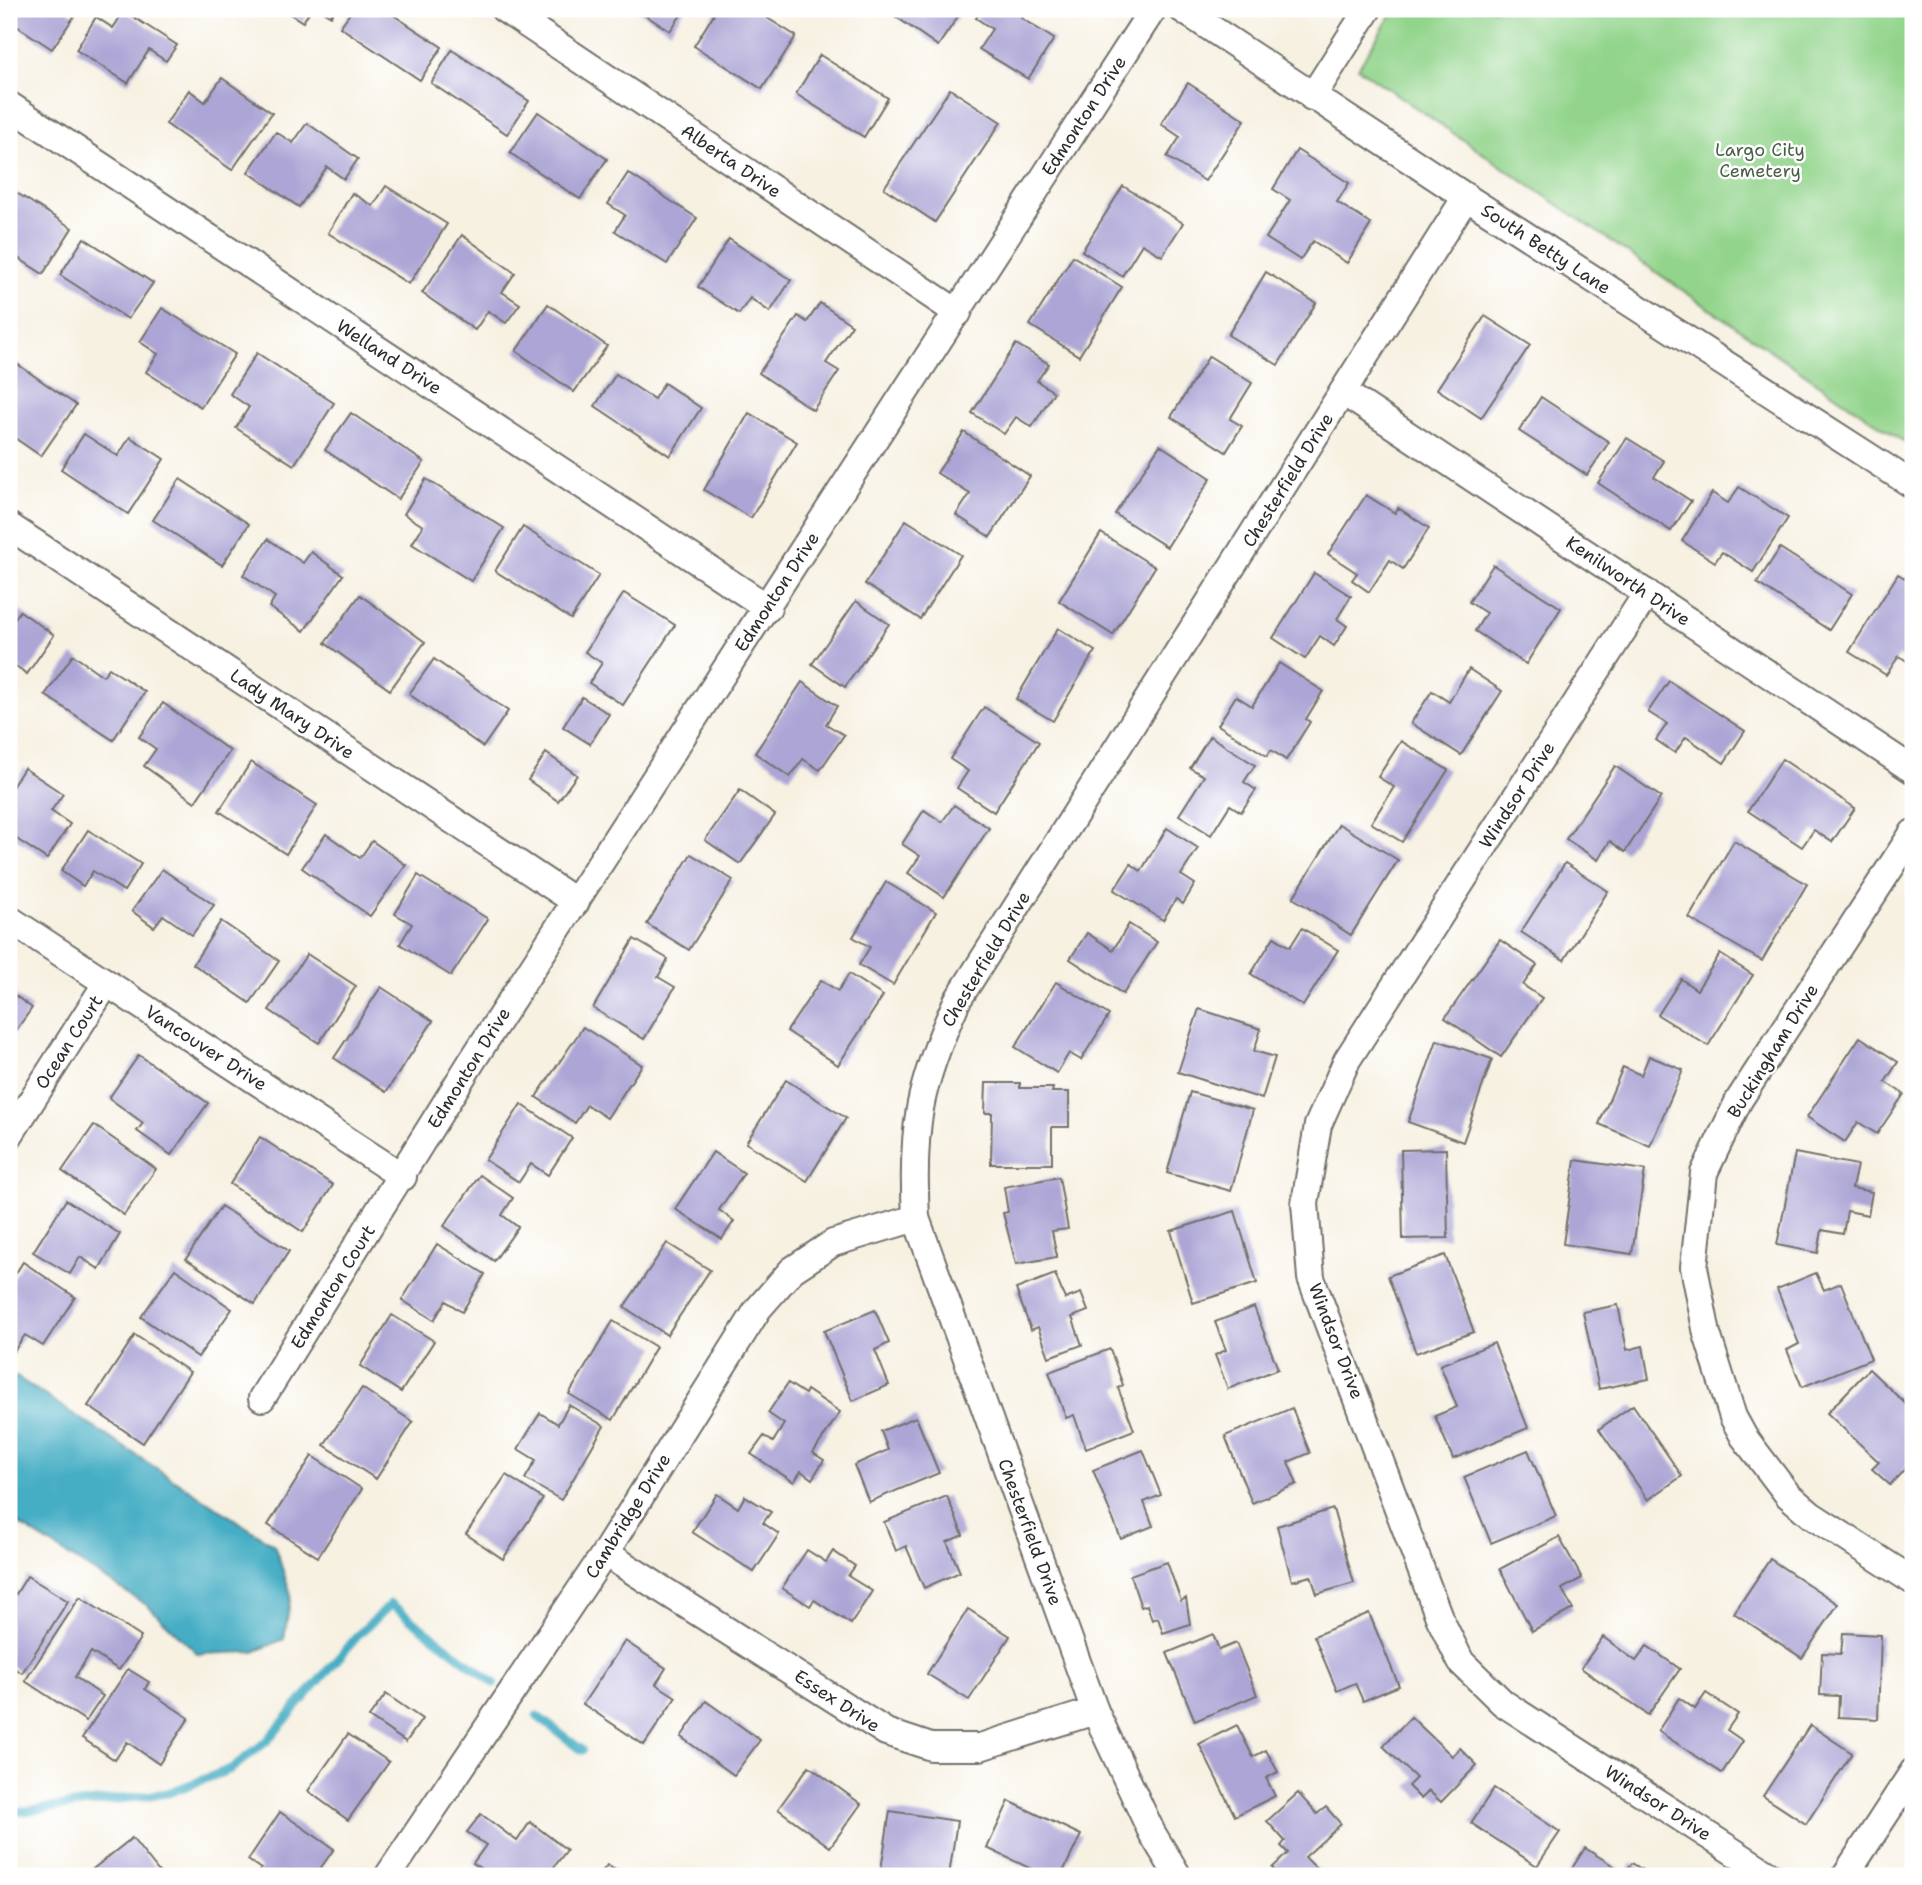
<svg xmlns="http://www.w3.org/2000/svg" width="1922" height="1885" font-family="'Shantell Sans',sans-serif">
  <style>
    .green { fill: #92d48b; stroke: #5e805b; stroke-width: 2 }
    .water { fill: #45adc4; stroke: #386c78; stroke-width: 2 }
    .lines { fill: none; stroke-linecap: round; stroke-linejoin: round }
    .stream { stroke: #45adc4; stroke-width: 9 }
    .building { fill: #aca5d5 }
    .street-casing { stroke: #72706b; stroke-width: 30 }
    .street { stroke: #fff; stroke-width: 26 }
    .labels { text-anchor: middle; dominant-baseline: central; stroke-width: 5; stroke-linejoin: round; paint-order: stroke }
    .street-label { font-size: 18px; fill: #2b2b2b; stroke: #fff }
    .park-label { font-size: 18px; fill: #4a5e48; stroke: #fff }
  </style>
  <rect width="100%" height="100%" fill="#fff"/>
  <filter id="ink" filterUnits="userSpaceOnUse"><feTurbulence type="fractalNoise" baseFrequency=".0143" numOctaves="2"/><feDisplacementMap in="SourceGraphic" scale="14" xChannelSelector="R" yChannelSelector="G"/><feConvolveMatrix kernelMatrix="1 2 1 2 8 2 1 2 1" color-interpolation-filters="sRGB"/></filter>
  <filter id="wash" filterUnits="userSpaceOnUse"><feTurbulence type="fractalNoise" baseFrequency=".00686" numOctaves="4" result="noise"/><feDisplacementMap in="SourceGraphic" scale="28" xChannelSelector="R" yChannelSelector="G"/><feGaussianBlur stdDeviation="1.57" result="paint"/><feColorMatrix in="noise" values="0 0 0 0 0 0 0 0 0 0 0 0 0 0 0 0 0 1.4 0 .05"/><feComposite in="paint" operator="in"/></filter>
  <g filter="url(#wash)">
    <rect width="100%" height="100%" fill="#f7f1e2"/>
    <!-- green -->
    <path class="green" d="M1395 9H1913V448L1358 68Z"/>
    <!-- water -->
    <path class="water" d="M9 1372 274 1545 291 1594 284 1639 254 1652 198 1654 148 1606 9 1518Z"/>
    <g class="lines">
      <!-- stream -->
      <g class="stream">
        <path d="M537 1716 582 1750"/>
        <path d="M9 1813 168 1793 231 1769 267 1741 360 1633 391 1604 494 1683"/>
      </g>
    </g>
    <g id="blocks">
      <!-- building -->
      <g class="building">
        <path d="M9 9H66L75 15 52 49 9 21Z"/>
        <path d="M282 9H311L303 22Z"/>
        <path d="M319 9H335L331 16Z"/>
        <path d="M353 9H384L442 47 420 80 340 27Z"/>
        <path d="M635 9H685L670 31Z"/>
        <path d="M717 9H753L796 36 762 89 694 46Z"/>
        <path d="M885 9H963L938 46Z"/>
        <path d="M982 9H1027L1021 18 1054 39 1028 79 979 49 992 29 976 18Z"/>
        <path d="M124 11 177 45 166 61 149 50 128 83 76 50 96 17 113 28Z"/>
        <path d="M452 50 529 101 507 134 431 83Z"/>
        <path d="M820 55 888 98 864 137 796 94Z"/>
        <path d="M222 78 272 113 232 170 166 124 189 90 205 102Z"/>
        <path d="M1188 83 1245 120 1205 181 1167 157 1180 137 1161 124Z"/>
        <path d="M950 89 1001 122 935 222 884 188Z"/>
        <path d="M538 112 607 159 580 199 510 153Z"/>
        <path d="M307 123 358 159 344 179 327 167 299 207 248 172 276 132 293 143Z"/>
        <path d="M1297 150 1349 183 1337 202 1371 224 1347 263 1313 241 1300 260 1266 238 1290 200 1273 189Z"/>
        <path d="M628 173 697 218 667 264 615 231 625 215 608 204Z"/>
        <path d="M386 186 447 224 409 284 328 233 352 193 373 206Z"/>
        <path d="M1123 186 1183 223 1162 256 1142 244 1122 276 1082 251Z"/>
        <path d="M9 188 72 228 43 274 9 252Z"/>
        <path d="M462 235 515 273 502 292 520 304 506 323 488 311 475 330 422 293Z"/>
        <path d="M84 238 153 283 128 319 60 275Z"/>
        <path d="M729 239 791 280 770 312 750 298 739 314 698 287Z"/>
        <path d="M1073 256 1122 287 1079 356 1030 325Z"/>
        <path d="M1266 272 1316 303 1278 365 1228 335Z"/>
        <path d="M820 303 852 325 826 363 839 371 813 410 759 373 798 316 807 322Z"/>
        <path d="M548 304 607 346 574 392 516 351Z"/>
        <path d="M162 308 235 354 201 407 146 372 158 354 140 342Z"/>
        <path d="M1485 316 1530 345 1481 418 1437 389Z"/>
        <path d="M1016 344 1049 364 1037 381 1054 392 1032 427 1016 417 1004 434 972 413Z"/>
        <path d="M257 353 334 403 294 465 236 428 249 407 230 394Z"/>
        <path d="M1209 356 1252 383 1230 419 1242 426 1226 452 1171 417Z"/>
        <path d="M10 359 76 405 41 456 9 434Z"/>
        <path d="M616 374 654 399 664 383 701 408 670 456 595 406Z"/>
        <path d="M1541 397 1609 442 1587 475 1519 431Z"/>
        <path d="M351 413 424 462 398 499 325 450Z"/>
        <path d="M749 413 797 442 751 518 704 490Z"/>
        <path d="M964 432 1030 476 990 537 956 515 970 494 937 473Z"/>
        <path d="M84 434 118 456 130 437 164 459 128 514 61 469Z"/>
        <path d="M1627 438 1664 461 1654 477 1691 501 1671 531 1598 483Z"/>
        <path d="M1160 445 1211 478 1167 547 1115 514Z"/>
        <path d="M180 479 249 524 222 565 153 520Z"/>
        <path d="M426 479 504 528 471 581 412 544 423 526 404 514Z"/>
        <path d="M1739 487 1788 518 1753 572 1722 552 1715 562 1682 541 1712 493 1728 503Z"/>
        <path d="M1366 495 1395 513 1398 508 1429 528 1403 569 1390 560 1369 592 1352 580 1357 573 1328 554Z"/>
        <path d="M906 520 961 555 920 619 865 584Z"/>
        <path d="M523 527 599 575 571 619 495 571Z"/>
        <path d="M1101 533 1155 567 1113 635 1059 601Z"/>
        <path d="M268 539 303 563 311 552 343 575 304 631 269 607 275 597 243 575Z"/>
        <path d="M1780 548 1852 594 1829 630 1757 583Z"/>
        <path d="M1493 565 1561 608 1526 664 1475 631 1486 613 1469 602Z"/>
        <path d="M1314 573 1351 596 1337 619 1347 626 1334 646 1320 636 1305 659 1273 638Z"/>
        <path d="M1898 574 1913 583V665L1899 656 1886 675 1849 652Z"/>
        <path d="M624 593 675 625 623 705 589 683 602 663 585 652Z"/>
        <path d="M360 595 425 642 390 690 325 643Z"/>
        <path d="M856 601 889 624 845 687 812 664Z"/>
        <path d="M20 611 54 635 27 674 9 661V618L13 621Z"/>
        <path d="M1058 628 1095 651 1053 721 1016 699Z"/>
        <path d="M73 655 103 676 109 668 145 692 113 740 45 695Z"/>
        <path d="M434 659 508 711 483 747 409 694Z"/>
        <path d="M1279 663 1323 691 1306 719 1310 722 1286 760 1271 750 1267 756 1218 725 1236 696 1252 706Z"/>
        <path d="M1469 669 1502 691 1461 755 1411 723 1432 691 1449 702Z"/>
        <path d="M1669 681 1745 731 1724 763 1686 737 1675 753 1656 740 1667 724 1648 712Z"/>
        <path d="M802 682 837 706 826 724 844 735 820 770 803 759 790 777 755 753Z"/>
        <path d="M582 697 609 714 590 744 563 727Z"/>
        <path d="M163 703 230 751 195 802 144 766 156 749 139 737Z"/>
        <path d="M984 707 1039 742 994 812 957 788 968 771 950 759Z"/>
        <path d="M1210 736 1255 765 1244 782 1256 790 1241 812 1230 805 1211 835 1179 815 1204 776 1190 768Z"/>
        <path d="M1401 741 1448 770 1402 842 1371 823 1394 787 1378 777Z"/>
        <path d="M546 753 577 775 558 801 528 780Z"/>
        <path d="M1782 759 1855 808 1832 842 1814 830 1802 847 1748 811Z"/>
        <path d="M251 762 317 805 286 854 219 811Z"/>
        <path d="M1615 766 1661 797 1625 852 1610 841 1598 860 1566 839Z"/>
        <path d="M24 768 63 794 51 811 70 824 47 859 9 834V792Z"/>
        <path d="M740 790 775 815 740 864 705 840Z"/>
        <path d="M954 805 989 828 944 897 908 873 920 856 902 844 924 810 942 822Z"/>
        <path d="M1339 824 1398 860 1351 935 1293 898Z"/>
        <path d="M1167 828 1198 848 1181 875 1195 884 1183 904 1176 899 1163 920 1114 890 1131 864 1141 871Z"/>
        <path d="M88 830 141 864 124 891 93 871 83 886 61 871Z"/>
        <path d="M326 834 360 858 372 841 406 865 370 916 302 868Z"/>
        <path d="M1734 841 1807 884 1762 961 1689 918Z"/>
        <path d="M691 854 733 880 689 950 647 924Z"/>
        <path d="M1565 863 1608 891 1564 960 1521 932Z"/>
        <path d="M162 869 214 905 192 935 163 915 154 927 132 911Z"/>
        <path d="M418 875 488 919 451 976 400 944 412 924 395 914Z"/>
        <path d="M886 882 936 912 893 985 859 965 870 947 853 937Z"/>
        <path d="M221 921 279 961 250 1003 193 964Z"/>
        <path d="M1129 924 1157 942 1123 994 1070 959 1087 933 1113 950Z"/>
        <path d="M1302 928 1338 950 1303 1006 1251 974 1274 937 1290 947Z"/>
        <path d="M634 939 668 959 658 977 675 987 644 1039 593 1008Z"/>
        <path d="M1500 940 1537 965 1523 985 1542 998 1501 1057 1445 1018Z"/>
        <path d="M307 954 356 986 319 1043 269 1010Z"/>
        <path d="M1720 954 1753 975 1708 1046 1658 1015 1681 979 1697 990Z"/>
        <path d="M849 974 883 996 838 1065 787 1031 821 980 838 991Z"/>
        <path d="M1056 982 1109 1015 1081 1060 1069 1053 1057 1073 1015 1047Z"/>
        <path d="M381 987 433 1021 386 1092 334 1058Z"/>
        <path d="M9 991 32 1008 9 1040Z"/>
        <path d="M1199 1009 1261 1029 1254 1051 1275 1057 1262 1099 1178 1072Z"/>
        <path d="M583 1027 642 1065 607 1118 587 1105 575 1123 536 1097Z"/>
        <path d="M1860 1037 1898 1062 1885 1082 1904 1094 1877 1134 1858 1122 1845 1142 1807 1117Z"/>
        <path d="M1437 1040 1492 1059 1463 1142 1408 1122Z"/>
        <path d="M139 1055 208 1103 171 1155 137 1131 143 1123 109 1098Z"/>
        <path d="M1649 1056 1683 1070 1650 1146 1599 1124 1623 1067 1641 1075Z"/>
        <path d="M786 1080 846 1118 807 1181 746 1143Z"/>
        <path d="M986 1083H1020V1088H1053L1052 1092H1069V1127H1052V1164H991L992 1113H985Z"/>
        <path d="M1190 1092 1253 1110 1231 1191 1167 1173Z"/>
        <path d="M521 1104 572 1138 548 1175 531 1164 519 1182 485 1160Z"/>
        <path d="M94 1125 156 1169 124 1215 62 1171Z"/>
        <path d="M260 1137 333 1185 303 1232 230 1184Z"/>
        <path d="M1446 1149 1448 1238 1403 1239 1401 1150Z"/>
        <path d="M713 1152 744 1173 719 1210 734 1221 722 1239 675 1209Z"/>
        <path d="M1795 1153 1857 1165 1852 1188 1872 1192 1868 1215 1847 1211 1843 1234 1822 1230 1818 1253 1777 1245Z"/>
        <path d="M1575 1160 1645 1170 1632 1254 1563 1244Z"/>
        <path d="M480 1175 513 1198 502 1215 518 1227 494 1261 444 1226Z"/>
        <path d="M1059 1177 1068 1229 1052 1231 1057 1257 1016 1264 1003 1213 1008 1212 1004 1187Z"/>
        <path d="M66 1200 120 1234 99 1269 80 1257 70 1274 33 1252Z"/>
        <path d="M221 1206 289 1251 255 1304 186 1259Z"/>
        <path d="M1235 1211 1257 1283 1193 1303 1171 1231Z"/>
        <path d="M667 1243 710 1270 667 1335 624 1307Z"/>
        <path d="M437 1244 485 1274 462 1312 446 1301 434 1320 402 1300Z"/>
        <path d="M1445 1255 1474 1332 1416 1353 1388 1276Z"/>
        <path d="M23 1262 75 1297 43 1346 25 1335 14 1351 9 1348V1284Z"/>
        <path d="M175 1269 232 1309 198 1357 141 1317Z"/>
        <path d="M1816 1273 1824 1290 1841 1283 1871 1359 1802 1387 1787 1350 1799 1344 1777 1289Z"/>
        <path d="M1055 1274 1065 1299 1081 1293 1088 1311 1072 1317 1082 1345 1049 1357 1038 1327 1031 1330 1016 1289Z"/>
        <path d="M1618 1305 1627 1350 1643 1346 1649 1379 1599 1389 1583 1312Z"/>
        <path d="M1254 1307 1278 1369 1228 1389 1215 1355 1226 1350 1215 1322Z"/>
        <path d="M875 1310 889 1343 875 1350 889 1385 853 1401 824 1331Z"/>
        <path d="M392 1315 434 1341 401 1392 360 1366Z"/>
        <path d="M613 1321 656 1347 613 1420 569 1394Z"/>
        <path d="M135 1335 190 1372 143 1443 88 1406Z"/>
        <path d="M1494 1343 1528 1428 1453 1459 1435 1416 1457 1407 1440 1365Z"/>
        <path d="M1110 1349 1123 1385 1118 1388 1134 1430 1086 1449 1074 1415 1066 1418 1049 1372Z"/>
        <path d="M1869 1369 1913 1411V1460L1890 1485 1872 1469 1879 1462 1827 1413Z"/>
        <path d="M788 1383 805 1394 807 1390 840 1412 813 1453 824 1460 812 1479 801 1471 794 1482 751 1454 764 1436 773 1442 784 1424 768 1413Z"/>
        <path d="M362 1388 413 1422 376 1479 324 1445Z"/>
        <path d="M569 1405 604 1426 561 1500 525 1479 536 1460 518 1449 540 1413 558 1424Z"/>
        <path d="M1633 1405 1682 1476 1648 1500 1599 1429Z"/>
        <path d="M1292 1408 1310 1453 1288 1462 1297 1484 1252 1503 1225 1436Z"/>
        <path d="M916 1417 939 1473 869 1502 854 1465 888 1450 881 1431Z"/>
        <path d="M1143 1450 1161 1495 1144 1502 1153 1526 1121 1539 1093 1470Z"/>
        <path d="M1528 1450 1556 1516 1491 1543 1464 1477Z"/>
        <path d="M312 1456 362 1489 318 1557 268 1525Z"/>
        <path d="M506 1475 543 1499 503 1559 466 1534Z"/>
        <path d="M717 1494 738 1508 745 1496 771 1512 763 1523 779 1534 754 1572 692 1532Z"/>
        <path d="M947 1496 963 1535 947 1542 960 1572 924 1588 906 1546 896 1551 884 1522Z"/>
        <path d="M1333 1509 1354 1583 1317 1594 1311 1576 1292 1581 1277 1526Z"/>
        <path d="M1559 1537 1582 1578 1562 1589 1573 1609 1532 1631 1500 1569Z"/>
        <path d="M807 1550 826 1562 833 1551 855 1566 848 1576 872 1591 851 1624 814 1600 810 1606 782 1588Z"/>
        <path d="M1770 1559 1838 1604 1802 1658 1734 1613Z"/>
        <path d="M1167 1562 1181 1601 1186 1598 1190 1624 1163 1633 1158 1618 1152 1620 1147 1605 1141 1607 1130 1575Z"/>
        <path d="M27 1576 68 1601 22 1673 9 1665V1589L16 1594Z"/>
        <path d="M80 1597 141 1637 119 1670 91 1652 75 1677 103 1696 86 1721 25 1681Z"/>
        <path d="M968 1609 1010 1636 969 1700 927 1674Z"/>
        <path d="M1369 1613 1399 1686 1363 1701 1355 1683 1337 1691 1314 1636Z"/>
        <path d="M1843 1633 1881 1635 1878 1719 1838 1717 1839 1696 1820 1695 1822 1653 1841 1654Z"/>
        <path d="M1213 1634 1219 1650 1236 1643 1257 1695 1195 1721 1167 1653Z"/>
        <path d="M1603 1637 1636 1661 1647 1646 1680 1669 1648 1715 1581 1668Z"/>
        <path d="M625 1641 666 1668 656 1684 676 1697 644 1745 583 1704Z"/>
        <path d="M128 1669 149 1682 145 1689 189 1718 159 1764 127 1742 115 1760 82 1738Z"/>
        <path d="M1706 1693 1738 1714 1727 1730 1743 1741 1722 1773 1658 1731 1679 1698 1695 1709Z"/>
        <path d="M386 1694 422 1719 406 1742 369 1717Z"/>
        <path d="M706 1701 760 1740 734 1775 681 1737Z"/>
        <path d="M1411 1717 1452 1756 1460 1748 1477 1765 1441 1802 1429 1791 1421 1799 1408 1786 1416 1778 1383 1746Z"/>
        <path d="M1237 1725 1253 1757 1266 1750 1278 1772 1266 1778 1275 1796 1235 1816 1199 1744Z"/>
        <path d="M1810 1725 1852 1753 1806 1824 1763 1796Z"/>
        <path d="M348 1734 389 1762 348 1820 308 1791Z"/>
        <path d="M809 1766 861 1804 830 1847 778 1809Z"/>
        <path d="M1494 1788 1560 1832 1537 1866 1471 1823Z"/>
        <path d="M1298 1793 1317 1814 1326 1807 1341 1824 1305 1857 1318 1870 1311 1876H1279L1272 1868 1288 1853 1281 1846 1285 1841 1267 1821Z"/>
        <path d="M1009 1801 1081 1835 1061 1876H1046L987 1848Z"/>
        <path d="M890 1811 957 1821 949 1876H880Z"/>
        <path d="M280 1812 334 1849 315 1876H256L261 1869 248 1860Z"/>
        <path d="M481 1814 517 1841 530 1822 567 1850 547 1876H491L473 1863 486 1845 467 1832Z"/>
        <path d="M132 1838 162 1876H99L93 1869Z"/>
        <path d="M1585 1848 1625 1873 1632 1863 1652 1876H1567Z"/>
        <path d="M607 1865 625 1876H599Z"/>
      </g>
    </g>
  </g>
  <g filter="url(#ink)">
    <use href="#blocks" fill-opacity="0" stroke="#72706b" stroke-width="2"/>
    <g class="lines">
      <!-- street casing -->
      <g class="street-casing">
        <g id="street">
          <path d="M504 9 958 313"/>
          <path d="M1182 9 1466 197 1913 485"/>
          <path d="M1312 97 1368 9"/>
          <path d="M9 105 768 608"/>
          <path d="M1343 392 1913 770"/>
          <path d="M9 526 576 902"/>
          <path d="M1647 593 1347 1060 1318 1125 1305 1203 1311 1278 1439 1617 1461 1662 1503 1703 1771 1876"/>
          <path d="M1913 833 1739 1100 1704 1173 1694 1267 1707 1334 1733 1417 1744 1437 1788 1495 1811 1515 1913 1581"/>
          <path d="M9 919 403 1177"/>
          <path d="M9 1136 106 984"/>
          <path d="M262 1398 472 1061 1153 9"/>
          <path d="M605 1553 886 1732 931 1747H980L1095 1711"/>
          <path d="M388 1876 605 1553 758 1309 792 1270 833 1243 916 1218"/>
          <path d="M1178 1876 1152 1833 1095 1711 916 1218C911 1126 919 1085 957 1001L1466 197"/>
          <path d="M1845 1876 1913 1772"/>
        </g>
      </g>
      <!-- street -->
      <use href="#street" class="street"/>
    </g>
  </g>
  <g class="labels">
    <!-- street labels -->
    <g class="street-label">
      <text transform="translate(1084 116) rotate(-57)">Edmonton Drive</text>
      <text transform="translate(731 161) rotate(34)">Alberta Drive</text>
      <text transform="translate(1546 249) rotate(33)">South Betty Lane</text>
      <text transform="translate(389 357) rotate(33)">Welland Drive</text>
      <text transform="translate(1288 480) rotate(-58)">Chesterfield Drive</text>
      <text transform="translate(1628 581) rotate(34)">Kenilworth Drive</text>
      <text transform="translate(777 592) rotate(-57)">Edmonton Drive</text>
      <text transform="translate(292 714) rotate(34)">Lady Mary Drive</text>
      <text transform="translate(1517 795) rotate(-57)">Windsor Drive</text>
      <text transform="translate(986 959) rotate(-59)">Chesterfield Drive</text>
      <text transform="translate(69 1042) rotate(-57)">Ocean Court</text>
      <text transform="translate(206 1048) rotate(33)">Vancouver Drive</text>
      <text transform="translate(1773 1051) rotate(-58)">Buckingham Drive</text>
      <text transform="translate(469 1068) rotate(-58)">Edmonton Drive</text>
      <text transform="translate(333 1287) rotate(-58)">Edmonton Court</text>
      <text transform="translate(1336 1341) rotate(69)">Windsor Drive</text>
      <text transform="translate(628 1516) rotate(-58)">Cambridge Drive</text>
      <text transform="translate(1030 1532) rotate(70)">Chesterfield Drive</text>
      <text transform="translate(837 1701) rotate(33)">Essex Drive</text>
      <text transform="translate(1658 1803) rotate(33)">Windsor Drive</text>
    </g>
    <!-- park labels -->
    <g class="park-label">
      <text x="1760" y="150">Largo City<tspan x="1760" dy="21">Cemetery</tspan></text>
    </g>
  </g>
  <!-- margin -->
  <rect width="1922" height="1885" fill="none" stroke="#fff" stroke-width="35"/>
</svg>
